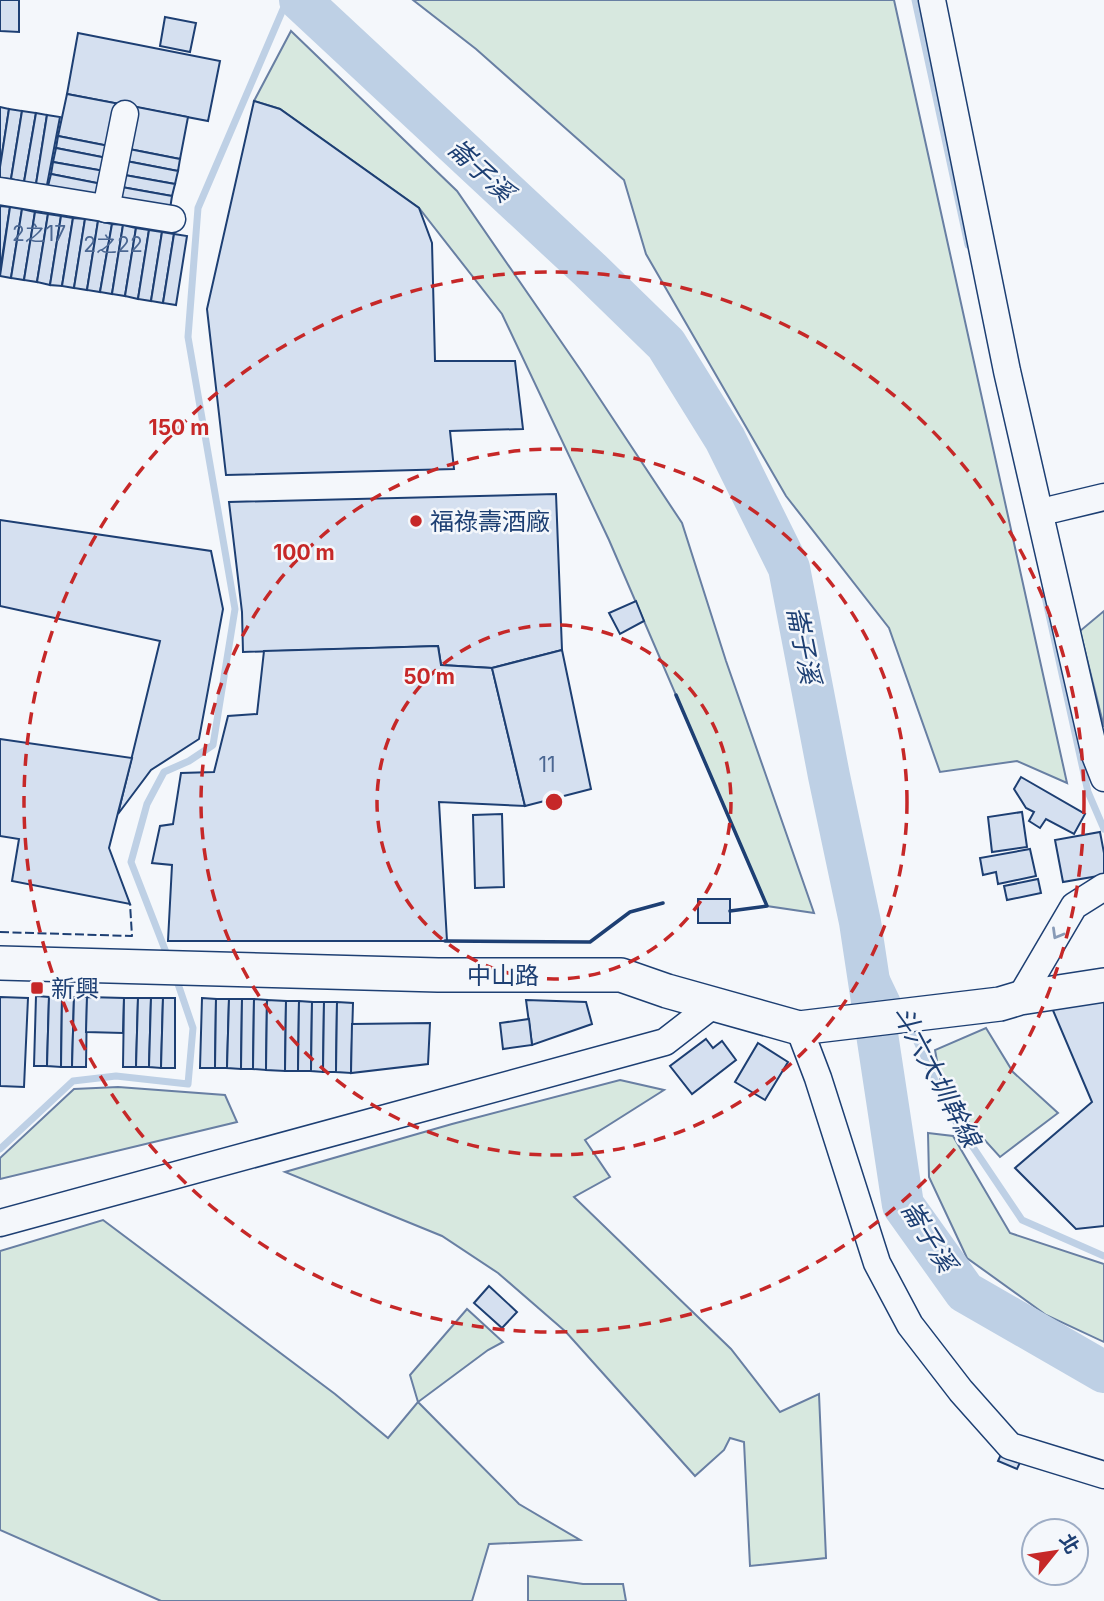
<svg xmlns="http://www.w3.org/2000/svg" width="1104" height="1601" font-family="Inter,'Noto Sans TC',sans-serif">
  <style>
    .green { fill: #d7e8df; stroke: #687fa3; stroke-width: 2 }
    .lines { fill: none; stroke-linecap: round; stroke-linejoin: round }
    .stream { stroke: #bed0e5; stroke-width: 7 }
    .river { stroke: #bed0e5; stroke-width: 42 }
    .building { fill: #d5e0f0; stroke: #1d3f73; stroke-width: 2 }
    .minor-casing { stroke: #1d3f73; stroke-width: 29 }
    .major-casing { stroke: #1d3f73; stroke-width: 36 }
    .minor { stroke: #f4f7fb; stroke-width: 26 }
    .major { stroke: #f4f7fb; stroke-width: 33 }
    .fence { stroke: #1d3f73; stroke-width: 2; stroke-dasharray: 9 3.5; stroke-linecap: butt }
    .wall { stroke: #1d3f73; stroke-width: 3.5 }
    .oneway { stroke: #889bb7 }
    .ring { fill: none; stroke: #c62828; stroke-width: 3.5; stroke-dasharray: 12 9 }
    .poi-dot { fill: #c62828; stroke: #f4f7fb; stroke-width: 2.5 }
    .labels { text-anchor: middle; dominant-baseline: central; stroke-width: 5; stroke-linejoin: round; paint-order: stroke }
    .number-label { font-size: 21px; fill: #4b6792 }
    .poi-label { font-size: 24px; fill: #1d3f73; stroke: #f4f7fb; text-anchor: start }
    .street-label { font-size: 24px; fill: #1d3f73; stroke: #f4f7fb }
    .water-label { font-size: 26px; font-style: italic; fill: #1d3f73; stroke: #f4f7fb }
    .centre { fill: #c62828; stroke: #f4f7fb; stroke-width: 3.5 }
    .ring-label { font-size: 21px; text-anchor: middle; font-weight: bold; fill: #c62828; stroke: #f4f7fb; stroke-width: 5; stroke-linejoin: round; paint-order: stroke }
  </style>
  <rect width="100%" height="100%" fill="#f4f7fb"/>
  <!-- green -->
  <g class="green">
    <path d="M413 0H894L1067 783 1017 761 940 772 889 628 786 496 646 254 624 180 476 49Z"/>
    <path d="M291 31 457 191 582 372 682 523 726 661 814 913 767 906 609 540 502 314 419 208 280 109 254 101Z"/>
    <path d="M1104 611V727L1080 631Z"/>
    <path d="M986 1028 1013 1072 1058 1113 1000 1157 943 1094 935 1050Z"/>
    <path d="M620 1080 664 1090 585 1140 610 1177 574 1197 731 1349 780 1412 819 1394 826 1558 750 1566 744 1442 730 1438 724 1450 695 1476 566 1332 498 1273 442 1236 285 1172 452 1124Z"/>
    <path d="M118 1087 225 1095 237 1122 0 1179V1158L74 1089Z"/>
    <path d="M928 1133 953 1136 1010 1233 1104 1264V1342L1046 1315 967 1258 929 1177Z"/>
    <path d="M103 1220 335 1394 388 1438 418 1402 410 1375 467 1309 503 1342 488 1350 418 1402 519 1504 580 1540 489 1544 472 1601H161L0 1530V1251Z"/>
    <path d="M528 1576 583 1584H623L626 1601H528Z"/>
  </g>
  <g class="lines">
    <!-- stream -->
    <g class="stream">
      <path d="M915 0 968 245"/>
      <path d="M1044 592 1088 792 1104 829"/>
      <path d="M860 922 900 1006"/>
      <path d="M169 960 131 862 147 804 164 772 189 761 213 745 235 609 188 337 198 208 287 0"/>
      <path d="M908 1023 952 1116 1022 1220 1104 1256"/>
      <path d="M0 1149 73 1081 116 1076 188 1084 193 1028 176 978"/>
    </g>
    <!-- river -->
    <path class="river" d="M300 0 590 270 666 344 725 439 789 568 829 776 860 922 903 1205 965 1292 1104 1372"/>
  </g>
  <!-- building -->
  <g class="building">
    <path d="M0 0H19V32L0 31Z"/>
    <path d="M165 17 196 23 190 52 160 46Z"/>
    <path d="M78 33 220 61 208 121 67 94Z"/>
    <path d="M67 94 120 104 114 147 58 136Z"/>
    <path d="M254 101 280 109 419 208 432 243 435 361H515L523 429 450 431 454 469 226 475 207 309Z"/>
    <path d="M132 106 188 117 180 159 124 148Z"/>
    <path d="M0 107 9 109 0 167Z"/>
    <path d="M9 109 22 111 11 179 0 178V167Z"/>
    <path d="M22 111 36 113 24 182 11 179Z"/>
    <path d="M36 113 47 115 36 184 24 182Z"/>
    <path d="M47 115 60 117 47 185 36 184Z"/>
    <path d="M58 136 114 147 112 159 56 148Z"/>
    <path d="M56 148 112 159 110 172 53 162Z"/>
    <path d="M124 148 180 159 178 171 121 160Z"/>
    <path d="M121 160 178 171 175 184 119 174Z"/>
    <path d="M53 162 110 172 107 185 51 174Z"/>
    <path d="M51 174 107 185 104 197 48 186Z"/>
    <path d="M119 174 175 184 172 196 116 186Z"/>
    <path d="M116 186 172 196 170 209 113 198Z"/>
    <path d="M0 206 10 207 0 271Z"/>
    <path d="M10 207 22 209 11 278 0 276Z"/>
    <path d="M22 209 35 212 24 280 11 278Z"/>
    <path d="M35 212 48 214 37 282 24 280Z"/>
    <path d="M48 214 61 216 50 285 37 282Z"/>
    <path d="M61 216 73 218 62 286 50 285Z"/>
    <path d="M73 218 85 219 74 288 62 286Z"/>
    <path d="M85 219 98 221 87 290 74 288Z"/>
    <path d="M98 221 112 224 100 292 87 290Z"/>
    <path d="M112 224 123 225 112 294 100 292Z"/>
    <path d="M123 225 136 228 125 296 112 294Z"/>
    <path d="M136 228 149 230 138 299 125 296Z"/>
    <path d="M149 230 162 232 151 301 138 299Z"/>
    <path d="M162 232 174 234 163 303 151 301Z"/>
    <path d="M174 234 187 236 176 305 163 303Z"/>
    <path d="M556 494 562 650 492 668 441 665 438 646 243 652 242 612 229 502Z"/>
    <path d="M0 520 211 551 223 609 199 739 151 770 118 814 160 641 0 606Z"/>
    <path d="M636 601 644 621 620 634 609 613Z"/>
    <path d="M438 646 441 665 492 668 525 806 439 802 447 941H168L172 865 152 863 160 826 173 824 181 773 214 772 228 716 257 714 264 651Z"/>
    <path d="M562 650 591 789 525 806 492 668Z"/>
    <path d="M0 739 132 758 109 848 130 904 12 881 19 839 0 836Z"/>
    <path d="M1021 777 1085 814 1074 834 1046 819 1040 828 1029 821 1034 812 1026 808 1014 789Z"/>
    <path d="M1022 812 1027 847 992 852 988 817Z"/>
    <path d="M502 814 504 887 475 888 473 815Z"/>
    <path d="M1100 832 1104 853V875L1063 882 1055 840Z"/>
    <path d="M1030 849 1036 876 998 884 996 872 983 875 980 858Z"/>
    <path d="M1038 879 1041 893 1007 900 1004 886Z"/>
    <rect x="698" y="899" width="32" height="24"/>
    <path d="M36 996 49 997 47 1066H34Z"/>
    <path d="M0 997 28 998 24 1087 0 1086Z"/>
    <path d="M49 997H62L61 1067 47 1066Z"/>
    <path d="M62 997H74L72 1067H61Z"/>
    <path d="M74 997H87L86 1067H72Z"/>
    <path d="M87 997 124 998 123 1033 86 1032Z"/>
    <path d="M124 998H138L136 1067H123Z"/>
    <path d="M138 998H151L149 1067H136Z"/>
    <path d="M151 998H163L161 1068 149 1067Z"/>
    <path d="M163 998H175V1068H161Z"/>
    <path d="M202 998 216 999 215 1068H200Z"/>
    <path d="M216 999H229L227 1068H215Z"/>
    <path d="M229 999H242L241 1069 227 1068Z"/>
    <path d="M242 999H254L253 1069H241Z"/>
    <path d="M254 999 267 1000 266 1070 253 1069Z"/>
    <path d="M267 1000 286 1001 285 1071 266 1070Z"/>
    <path d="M526 1000 586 1002 592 1024 532 1045Z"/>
    <path d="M286 1001H299L298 1071H285Z"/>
    <path d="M299 1001 312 1002 311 1071H298Z"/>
    <path d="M1104 1001V1226L1076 1229 1015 1168 1092 1102 1052 1008Z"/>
    <path d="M312 1002H324L323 1072 311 1071Z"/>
    <path d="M324 1002H337L336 1072H323Z"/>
    <path d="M337 1002 353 1003 351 1073 336 1072Z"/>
    <path d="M529 1019 532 1045 503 1049 500 1023Z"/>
    <path d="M430 1023 428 1064 351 1073 352 1024Z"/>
    <path d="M706 1039 713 1048 722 1041 736 1060 692 1094 670 1066Z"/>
    <path d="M758 1043 788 1062 765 1100 735 1082Z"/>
    <path d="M489 1286 517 1312 502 1328 474 1303Z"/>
    <path d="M1003 1450 1022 1458 1017 1469 998 1461Z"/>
  </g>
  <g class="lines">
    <!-- minor casing -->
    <g class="minor-casing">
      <g id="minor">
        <path d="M932 0 1007 371 1095 755 1104 778"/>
        <path d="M0 191 172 219"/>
        <path d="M106 209 125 114"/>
        <path d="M1054 509 1104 497"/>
        <path d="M1020 998 1074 906 1104 887"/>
        <path d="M799 1028 818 1078 877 1263 910 1325 961 1391 1010 1446 1104 1475"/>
        <path d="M0 1223 665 1042 714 1004"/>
      </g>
    </g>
    <!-- major casing -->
    <g class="major-casing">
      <path id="major" d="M0 963 438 975H621L667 991 799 1028 1000 1004 1020 998 1104 985"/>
    </g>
    <!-- minor -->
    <use href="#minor" class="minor"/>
    <!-- major -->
    <use href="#major" class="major"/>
    <!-- fence -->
    <path class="fence" d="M0 932 132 936 130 904"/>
    <!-- wall -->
    <g class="wall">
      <path d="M676 695 767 906 730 911"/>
      <path d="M445 941 590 942 630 912 663 903"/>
    </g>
  </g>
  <!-- one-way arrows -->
  <defs><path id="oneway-chevron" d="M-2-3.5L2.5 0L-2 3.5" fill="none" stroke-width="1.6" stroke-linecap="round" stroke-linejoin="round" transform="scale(1.75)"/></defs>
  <use class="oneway" href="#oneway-chevron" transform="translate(1057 934) rotate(120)"/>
  <!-- distance rings -->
  <g class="ring">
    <circle cx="554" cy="802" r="177"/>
    <circle cx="554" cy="802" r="353"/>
    <circle cx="554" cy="802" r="530"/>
  </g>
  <!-- markers -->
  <g class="poi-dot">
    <circle cx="416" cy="521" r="7"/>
    <rect x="30" y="981" width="14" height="14" rx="3.5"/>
  </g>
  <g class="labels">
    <!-- number labels -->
    <g class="number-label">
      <text x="39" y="233">2之17</text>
      <text x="113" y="244">2之22</text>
      <text x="547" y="764">11</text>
    </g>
    <!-- poi labels -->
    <g class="poi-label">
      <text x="430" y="521">福祿壽酒廠</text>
      <text x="51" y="988">新興</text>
    </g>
    <!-- street labels -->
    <g class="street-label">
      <text x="503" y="975">中山路</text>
    </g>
    <!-- water labels -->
    <g class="water-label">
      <text transform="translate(481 170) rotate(43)">崙子溪</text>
      <text transform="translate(804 645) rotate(79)">崙子溪</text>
      <text transform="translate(937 1076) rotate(62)">斗六大圳幹線</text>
      <text transform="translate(929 1236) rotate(58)">崙子溪</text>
    </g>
  </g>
  <circle cx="554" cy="802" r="10" class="centre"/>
  <g class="ring-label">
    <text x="179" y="435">150 m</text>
    <text x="304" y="560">100 m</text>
    <text x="429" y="684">50 m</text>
  </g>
  <!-- north arrow -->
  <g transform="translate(1055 1552) rotate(60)"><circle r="33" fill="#f4f7fb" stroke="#9eadc5" stroke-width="2"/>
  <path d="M0-5L12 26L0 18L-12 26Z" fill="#c62828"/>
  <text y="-10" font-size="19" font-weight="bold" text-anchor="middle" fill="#1d3f73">北</text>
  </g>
</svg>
